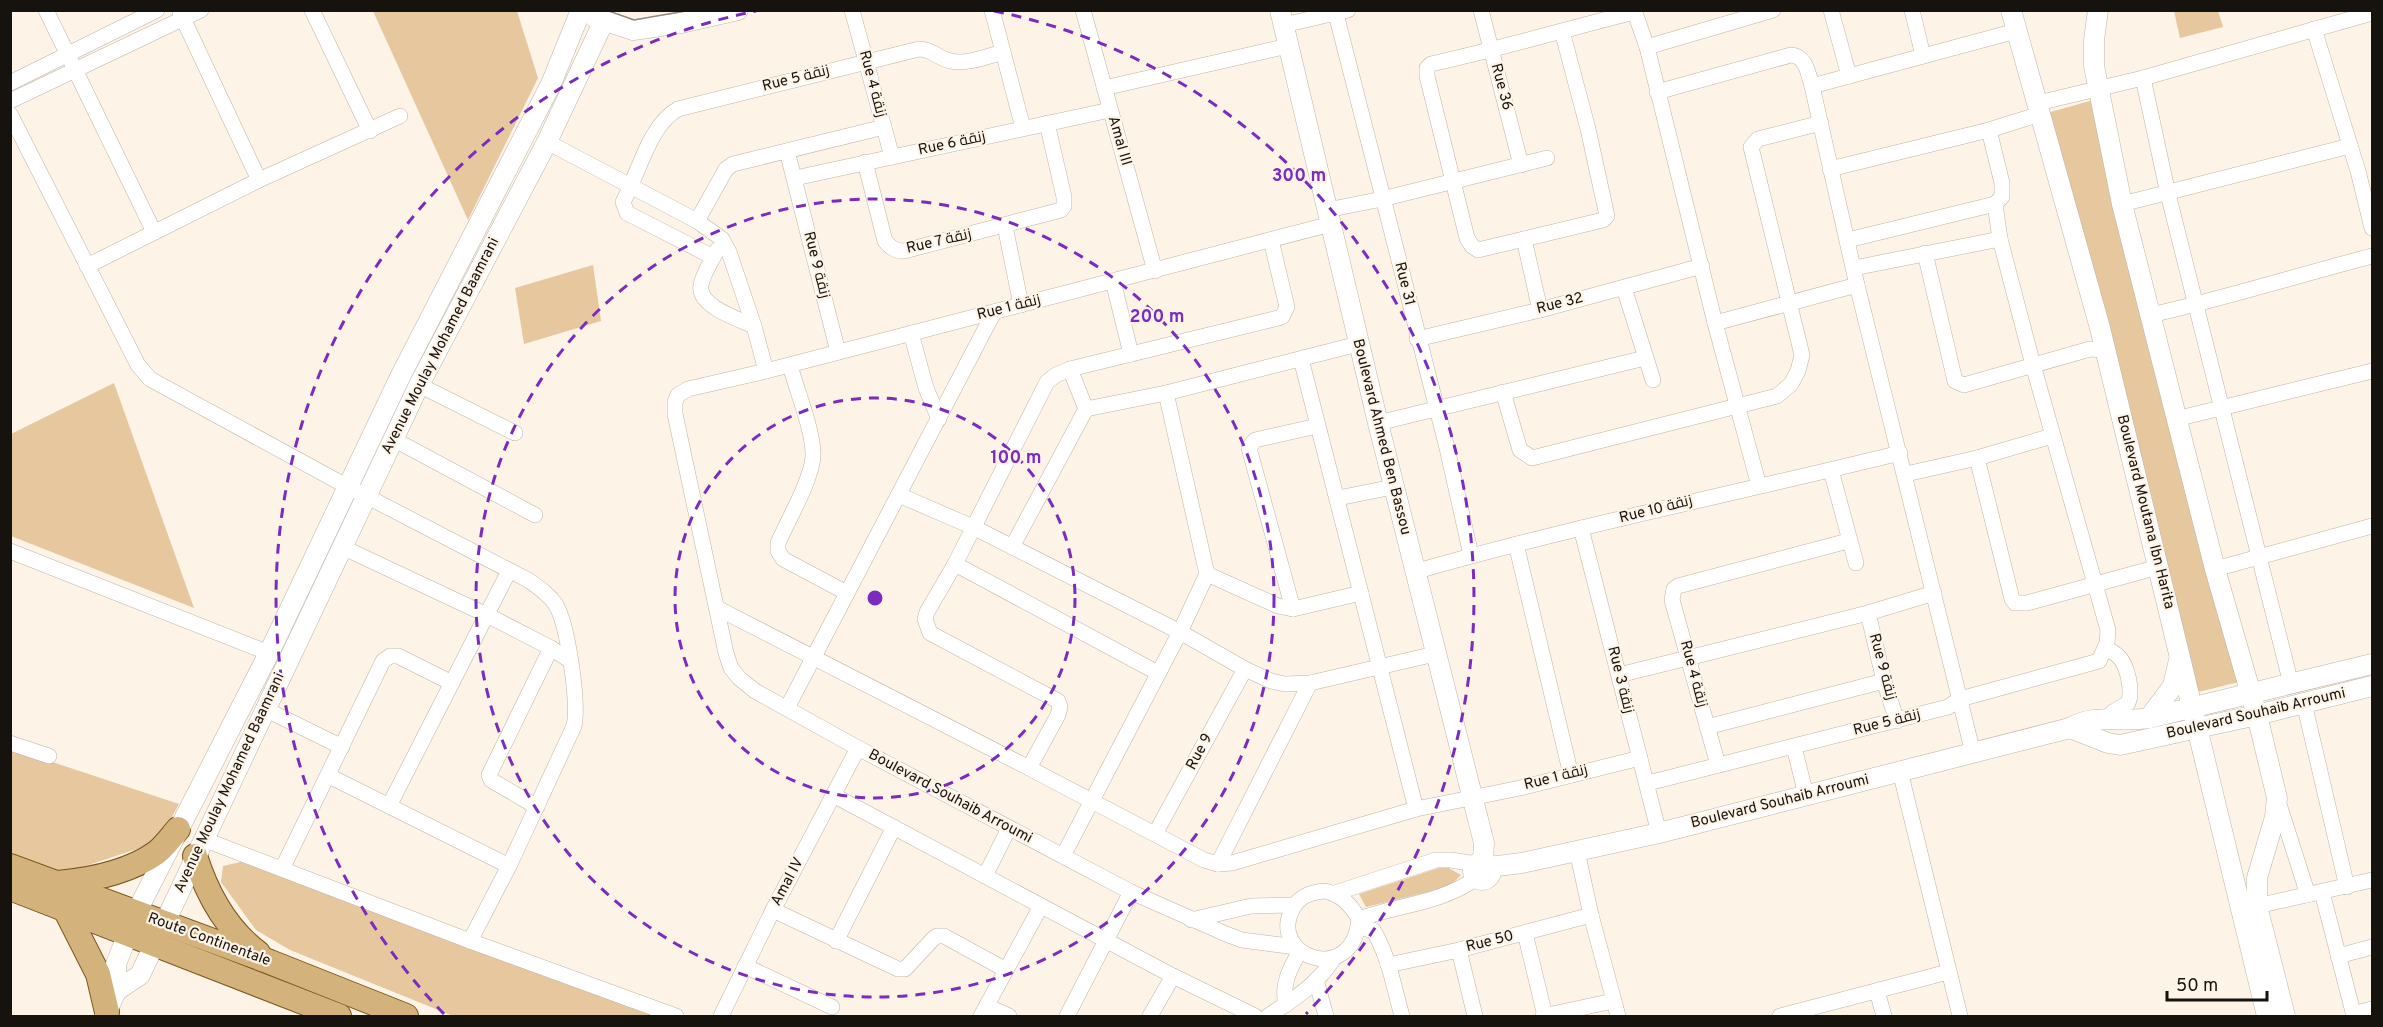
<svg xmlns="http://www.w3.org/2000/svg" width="2383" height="1027" font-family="Overpass,Cairo,sans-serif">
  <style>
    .green { fill: #e6c79e }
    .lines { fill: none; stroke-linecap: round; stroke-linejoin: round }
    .minor-casing { stroke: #bdb4a8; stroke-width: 16 }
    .tertiary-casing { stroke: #bdb4a8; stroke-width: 21 }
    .primary-casing { stroke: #7d581c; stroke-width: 26 }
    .minor { stroke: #fff; stroke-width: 15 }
    .tertiary { stroke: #fff; stroke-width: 20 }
    .primary { stroke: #d3b27b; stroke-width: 24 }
    .tram { stroke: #948c84; stroke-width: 1.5 }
    .ring { fill: none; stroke: #7b2cbf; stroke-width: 3; stroke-dasharray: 10 8 }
    .labels { text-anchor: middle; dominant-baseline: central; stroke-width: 4.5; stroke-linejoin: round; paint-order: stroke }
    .street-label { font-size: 15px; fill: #16120e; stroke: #fdf3e7 }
    .centre { fill: #7b2cbf; stroke: #fdf3e7; stroke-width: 3 }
    .ring-label { font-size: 18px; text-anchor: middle; font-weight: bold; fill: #7b2cbf; stroke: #fdf3e7; stroke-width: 4.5; stroke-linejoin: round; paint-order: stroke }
  </style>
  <rect width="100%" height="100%" fill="#fdf3e7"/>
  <!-- green -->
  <g class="green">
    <path d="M373 11H517L538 78 468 220Z"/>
    <path d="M2174 11H2218L2223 27 2180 38Z"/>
    <path d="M2097 99 2247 680 2190 694 2047 113Z"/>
    <path d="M593 265 601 321 524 344 515 288Z"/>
    <path d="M114 383 194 608 11 536V434Z"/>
    <path d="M10 748 179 804 158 842 61 874 11 854Z"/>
    <path d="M245 861 662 1016H453L290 950 256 930 221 882 223 866Z"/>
    <path d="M1445 866 1461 875 1449 887 1366 907 1359 894Z"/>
  </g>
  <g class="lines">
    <!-- minor casing -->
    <g class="minor-casing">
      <g id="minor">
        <path d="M46 10 154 232"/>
        <path d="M312 10 370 131"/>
        <path d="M852 10 892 157"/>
        <path d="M992 10 1023 128"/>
        <path d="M1083 10 1155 271"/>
        <path d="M1481 10 1521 165"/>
        <path d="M1634 10 1647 47 1715 323 1759 486"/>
        <path d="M1831 10 1849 76"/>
        <path d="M1912 10 1923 56"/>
        <path d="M180 12 259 180"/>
        <path d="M1336 14 1447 448 1471 555"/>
        <path d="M1284 25 1348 10"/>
        <path d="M2314 29 2358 171 2372 228"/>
        <path d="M1562 31 1588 129 1607 216 1603 220 1478 250 1472 246 1467 238 1427 76V68L1431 64C1499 49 1567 29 1634 12"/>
        <path d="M1647 47 1773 10"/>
        <path d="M2143 78 2168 194 2291 684"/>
        <path d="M10 83 157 10"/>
        <path d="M1812 86 2016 31"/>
        <path d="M1104 88 1288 46"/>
        <path d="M1657 92 1791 55C1806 56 1808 73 1812 86L1857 285 1973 753"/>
        <path d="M10 101 201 10"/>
        <path d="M2038 103 2143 78 2372 13"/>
        <path d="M10 114 138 365 150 379 337 481 528 580C538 587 549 594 556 605 568 626 579 703 574 726L509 866 470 941"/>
        <path d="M547 142 697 221 722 239 729 252 754 326 766 371"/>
        <path d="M787 151 838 352"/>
        <path d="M865 162 885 241C891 248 895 251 904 251L1061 210 1064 206V197L1047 123"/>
        <path d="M1830 169 1989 130 2040 114"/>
        <path d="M795 178 1110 110"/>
        <path d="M2122 204 2350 146"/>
        <path d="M1327 210 1382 199 1547 158"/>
        <path d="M697 221 726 169 733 164 884 127"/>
        <path d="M1005 226 1021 305"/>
        <path d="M1524 239 1540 310"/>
        <path d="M1848 240 1995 204"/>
        <path d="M717 250C712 261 703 273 701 285 697 306 738 319 754 326"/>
        <path d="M1925 253 1955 381 1964 385 2090 349 2105 350"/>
        <path d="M713 257 627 213 623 202C639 173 649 125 678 109L919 49C932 49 939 59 951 61 966 65 988 56 1003 52"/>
        <path d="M87 266 259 180 400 116"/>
        <path d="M1854 268 2000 239"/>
        <path d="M1113 281 1131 354"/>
        <path d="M1624 288 1653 380"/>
        <path d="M2151 315C2226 298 2299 275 2372 256"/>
        <path d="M1715 323 1857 285"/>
        <path d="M911 333 926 388 939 419"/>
        <path d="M1417 339 1540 310 1702 266"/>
        <path d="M1301 359 1416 809"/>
        <path d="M790 365C796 389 814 432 813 456 812 479 788 520 778 543V551L783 559 847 593"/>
        <path d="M419 385 515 433"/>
        <path d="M1503 392 1520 450 1532 458 1777 396 1791 384 1798 371 1802 355 1751 147 1758 139 1821 123"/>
        <path d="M1086 409 1166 393 1358 344"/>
        <path d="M2176 419 2372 371"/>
        <path d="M1378 423 1645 358"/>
        <path d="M393 439 535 515"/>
        <path d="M1977 458 2012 599 2015 603H2027L2158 567"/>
        <path d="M1831 470 1856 563"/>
        <path d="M1906 474 1977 458 2052 436"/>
        <path d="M899 495 973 527 1180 632 1245 669 1271 681 1285 684 1310 683 1435 654"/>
        <path d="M1338 498 1393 487"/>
        <path d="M1581 528 1659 833"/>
        <path d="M1516 544 1571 775"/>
        <path d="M342 547 487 615 551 648 569 660"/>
        <path d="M1012 547 1086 409 1070 369"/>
        <path d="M10 551 269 653"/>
        <path d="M955 564 1158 673"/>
        <path d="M2215 569 2372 526"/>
        <path d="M1414 572C1574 526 1738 493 1900 453"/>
        <path d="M1207 574 1278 606 1293 609 1361 593"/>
        <path d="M717 608 1029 768 1204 860 1218 864 1232 863 1416 809 1520 788 1640 758"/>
        <path d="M1293 609 1249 448 1255 440 1317 426"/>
        <path d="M1868 613 1884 681 1897 721"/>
        <path d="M2105 648C2109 650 2114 652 2118 656 2128 665 2133 692 2128 703L2113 712 2106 720"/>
        <path d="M1619 675 1868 613 1934 593"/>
        <path d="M2304 703 2347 887"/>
        <path d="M787 708 994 312"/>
        <path d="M265 709 342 747"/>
        <path d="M1707 727 1884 681"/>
        <path d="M10 743 49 756"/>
        <path d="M1794 747 1806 795"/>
        <path d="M1718 765 1672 600 1674 589 1678 586 1848 541"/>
        <path d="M1029 768 1058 715 1060 707 1058 701 930 633 925 619 927 612 955 564 1047 382 1056 375 1070 369 1282 317 1287 307 1271 240"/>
        <path d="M1900 771 1960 1016"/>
        <path d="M329 776 509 866"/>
        <path d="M1648 783 1948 707 1960 699 2099 661 2107 643 2108 630 2033 365 2000 239 1995 204 2002 197V183L1989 130"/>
        <path d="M833 795 1173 976 1255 1016"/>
        <path d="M2278 801 2308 895"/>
        <path d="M389 806 509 571"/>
        <path d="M537 807 491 780 489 775 551 648"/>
        <path d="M1155 834 1245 669"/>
        <path d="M203 839 470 941 676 1016"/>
        <path d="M1577 851 1591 915 1618 1016"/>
        <path d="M1063 856 1180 632 1207 574 1166 393"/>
        <path d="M1218 864 1310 683"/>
        <path d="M282 869 383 661 390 656H398L452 683"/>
        <path d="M985 876 1009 828"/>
        <path d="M1325 891C1342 895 1350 904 1359 919 1353 988 1266 956 1293 908 1300 896 1311 892 1325 891Z"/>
        <path d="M2322 892 2354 1016"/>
        <path d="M1335 893 1436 860H1451L1476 864"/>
        <path d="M2257 906 2372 880"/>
        <path d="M773 910 898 969H905L933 939 937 936H944L1006 970"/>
        <path d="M1359 919C1397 905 1443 903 1476 878"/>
        <path d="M1191 920 1251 906 1295 905"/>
        <path d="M1358 928 1373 930C1389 956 1394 988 1402 1016"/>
        <path d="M1525 933 1545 1016"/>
        <path d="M836 941 894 827"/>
        <path d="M1296 947 1242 940 1226 934 1131 892 858 748 755 691 739 678 731 668 726 653 675 414V402L678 395 688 389 766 371 1331 224"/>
        <path d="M1459 950 1475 1016"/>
        <path d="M2338 956 2372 947"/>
        <path d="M1388 965 1459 950 1591 915"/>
        <path d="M745 966 832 1007"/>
        <path d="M1316 980 1326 1016"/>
        <path d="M1877 991 1884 1016"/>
        <path d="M1286 1005C1281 985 1290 968 1300 951"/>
        <path d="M987 1006 1009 1016"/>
        <path d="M2353 1014 2372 1009"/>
        <path d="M721 1016 773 910 858 748"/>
        <path d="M981 1016 1041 906"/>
        <path d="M1067 1016 1131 892"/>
        <path d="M1150 1016 1173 976"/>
        <path d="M1268 1016C1294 999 1317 985 1334 958"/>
        <path d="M1543 1016 1613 1001"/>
        <path d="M1780 1016 1948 972"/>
      </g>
    </g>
    <!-- tertiary casing -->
    <g class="tertiary-casing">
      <g id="tertiary">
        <path d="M1280 10 1378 423 1484 843 1483 862"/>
        <path d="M2011 10 2100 328 2267 1016"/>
        <path d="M2098 10 2094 40V66L2122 204 2215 569 2257 715 2277 798 2275 817 2257 878V906L2285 1016"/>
        <path d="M594 17 633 30 681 23 738 10"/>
        <path d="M2149 718 2173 686 2179 660"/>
        <path d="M2070 728 2108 743 2120 745 2257 715 2372 686"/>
        <circle cx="1482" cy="871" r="9"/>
        <path d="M1489 867 1522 863 1659 833 2070 728C2094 713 2122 723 2149 718L2372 664"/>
        <path d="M116 991 140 975 419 385 547 142 609 10"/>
        <path d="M105 1016 116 991V964L136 913 269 653 401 375 551 84 581 10"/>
      </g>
    </g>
    <!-- primary casing -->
    <g class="primary-casing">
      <g id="primary">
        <path d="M195 856C207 894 226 929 258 953"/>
        <path d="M10 866 270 962 406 1016"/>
        <path d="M58 883C90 880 129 872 156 853 164 847 171 837 178 829"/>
        <path d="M10 888 339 1016"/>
        <path d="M65 909 98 974 107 1012"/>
      </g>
    </g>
    <!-- minor -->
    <use href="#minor" class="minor"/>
    <!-- tertiary -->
    <use href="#tertiary" class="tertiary"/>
    <!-- primary -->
    <use href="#primary" class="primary"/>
    <!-- tram -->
    <path class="tram" d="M606 10 634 20 691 10"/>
  </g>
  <!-- distance rings -->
  <g class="ring">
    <circle cx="875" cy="598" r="200"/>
    <circle cx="875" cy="598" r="399"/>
    <path d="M444 1014A599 599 0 0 1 756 11M994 11A599 599 0 0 1 1306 1014"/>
  </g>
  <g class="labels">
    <!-- street labels -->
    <g class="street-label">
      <text transform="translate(796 79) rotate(-14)">Rue 5 زنقة</text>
      <text transform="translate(872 84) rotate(75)">Rue 4 زنقة</text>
      <text transform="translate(1501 87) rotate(75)">Rue 36</text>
      <text transform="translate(1119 141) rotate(74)">Amal III</text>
      <text transform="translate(952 144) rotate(-12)">Rue 6 زنقة</text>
      <text transform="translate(939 242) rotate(-13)">Rue 7 زنقة</text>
      <text transform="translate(816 265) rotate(76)">Rue 9 زنقة</text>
      <text transform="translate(1404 284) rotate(76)">Rue 31</text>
      <text transform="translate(1560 304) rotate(-14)">Rue 32</text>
      <text transform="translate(1009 308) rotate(-14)">Rue 1 زنقة</text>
      <text transform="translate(441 346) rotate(-63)">Avenue Moulay Mohamed Baamrani</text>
      <text transform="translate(1381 437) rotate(76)">Boulevard Ahmed Ben Bassou</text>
      <text transform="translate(1656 510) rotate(-14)">Rue 10 زنقة</text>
      <text transform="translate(2145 512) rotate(76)">Boulevard Moutana Ibn Harita</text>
      <text transform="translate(1882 667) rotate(75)">Rue 9 زنقة</text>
      <text transform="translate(1693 674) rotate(75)">Rue 4 زنقة</text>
      <text transform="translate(1620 680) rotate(76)">Rue 3 زنقة</text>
      <text transform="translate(2256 714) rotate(-13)">Boulevard Souhaib Arroumi</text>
      <text transform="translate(1887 723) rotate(-14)">Rue 5 زنقة</text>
      <text transform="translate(1200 752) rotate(-62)">Rue 9</text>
      <text transform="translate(1556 778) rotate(-14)">Rue 1 زنقة</text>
      <text transform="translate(230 783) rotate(-65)">Avenue Moulay Mohamed Baamrani</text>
      <text transform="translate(950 797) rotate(28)">Boulevard Souhaib Arroumi</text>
      <text transform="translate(1780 802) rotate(-14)">Boulevard Souhaib Arroumi</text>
      <text transform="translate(788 882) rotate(-62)">Amal IV</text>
      <text transform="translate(209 940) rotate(20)">Route Continentale</text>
      <text transform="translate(1490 942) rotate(-14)">Rue 50</text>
    </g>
  </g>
  <circle cx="875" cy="598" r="9" class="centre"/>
  <g class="ring-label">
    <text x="1299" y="181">300 m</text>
    <text x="1157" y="322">200 m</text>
    <text x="1016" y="463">100 m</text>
  </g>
  <!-- border -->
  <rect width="2383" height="1027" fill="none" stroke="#16120e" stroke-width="24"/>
  <!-- scale -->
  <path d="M2167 991v9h100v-9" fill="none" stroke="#16120e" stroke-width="3"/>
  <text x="2176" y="991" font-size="18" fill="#16120e" stroke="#fdf3e7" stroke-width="4.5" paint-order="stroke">50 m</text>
</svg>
